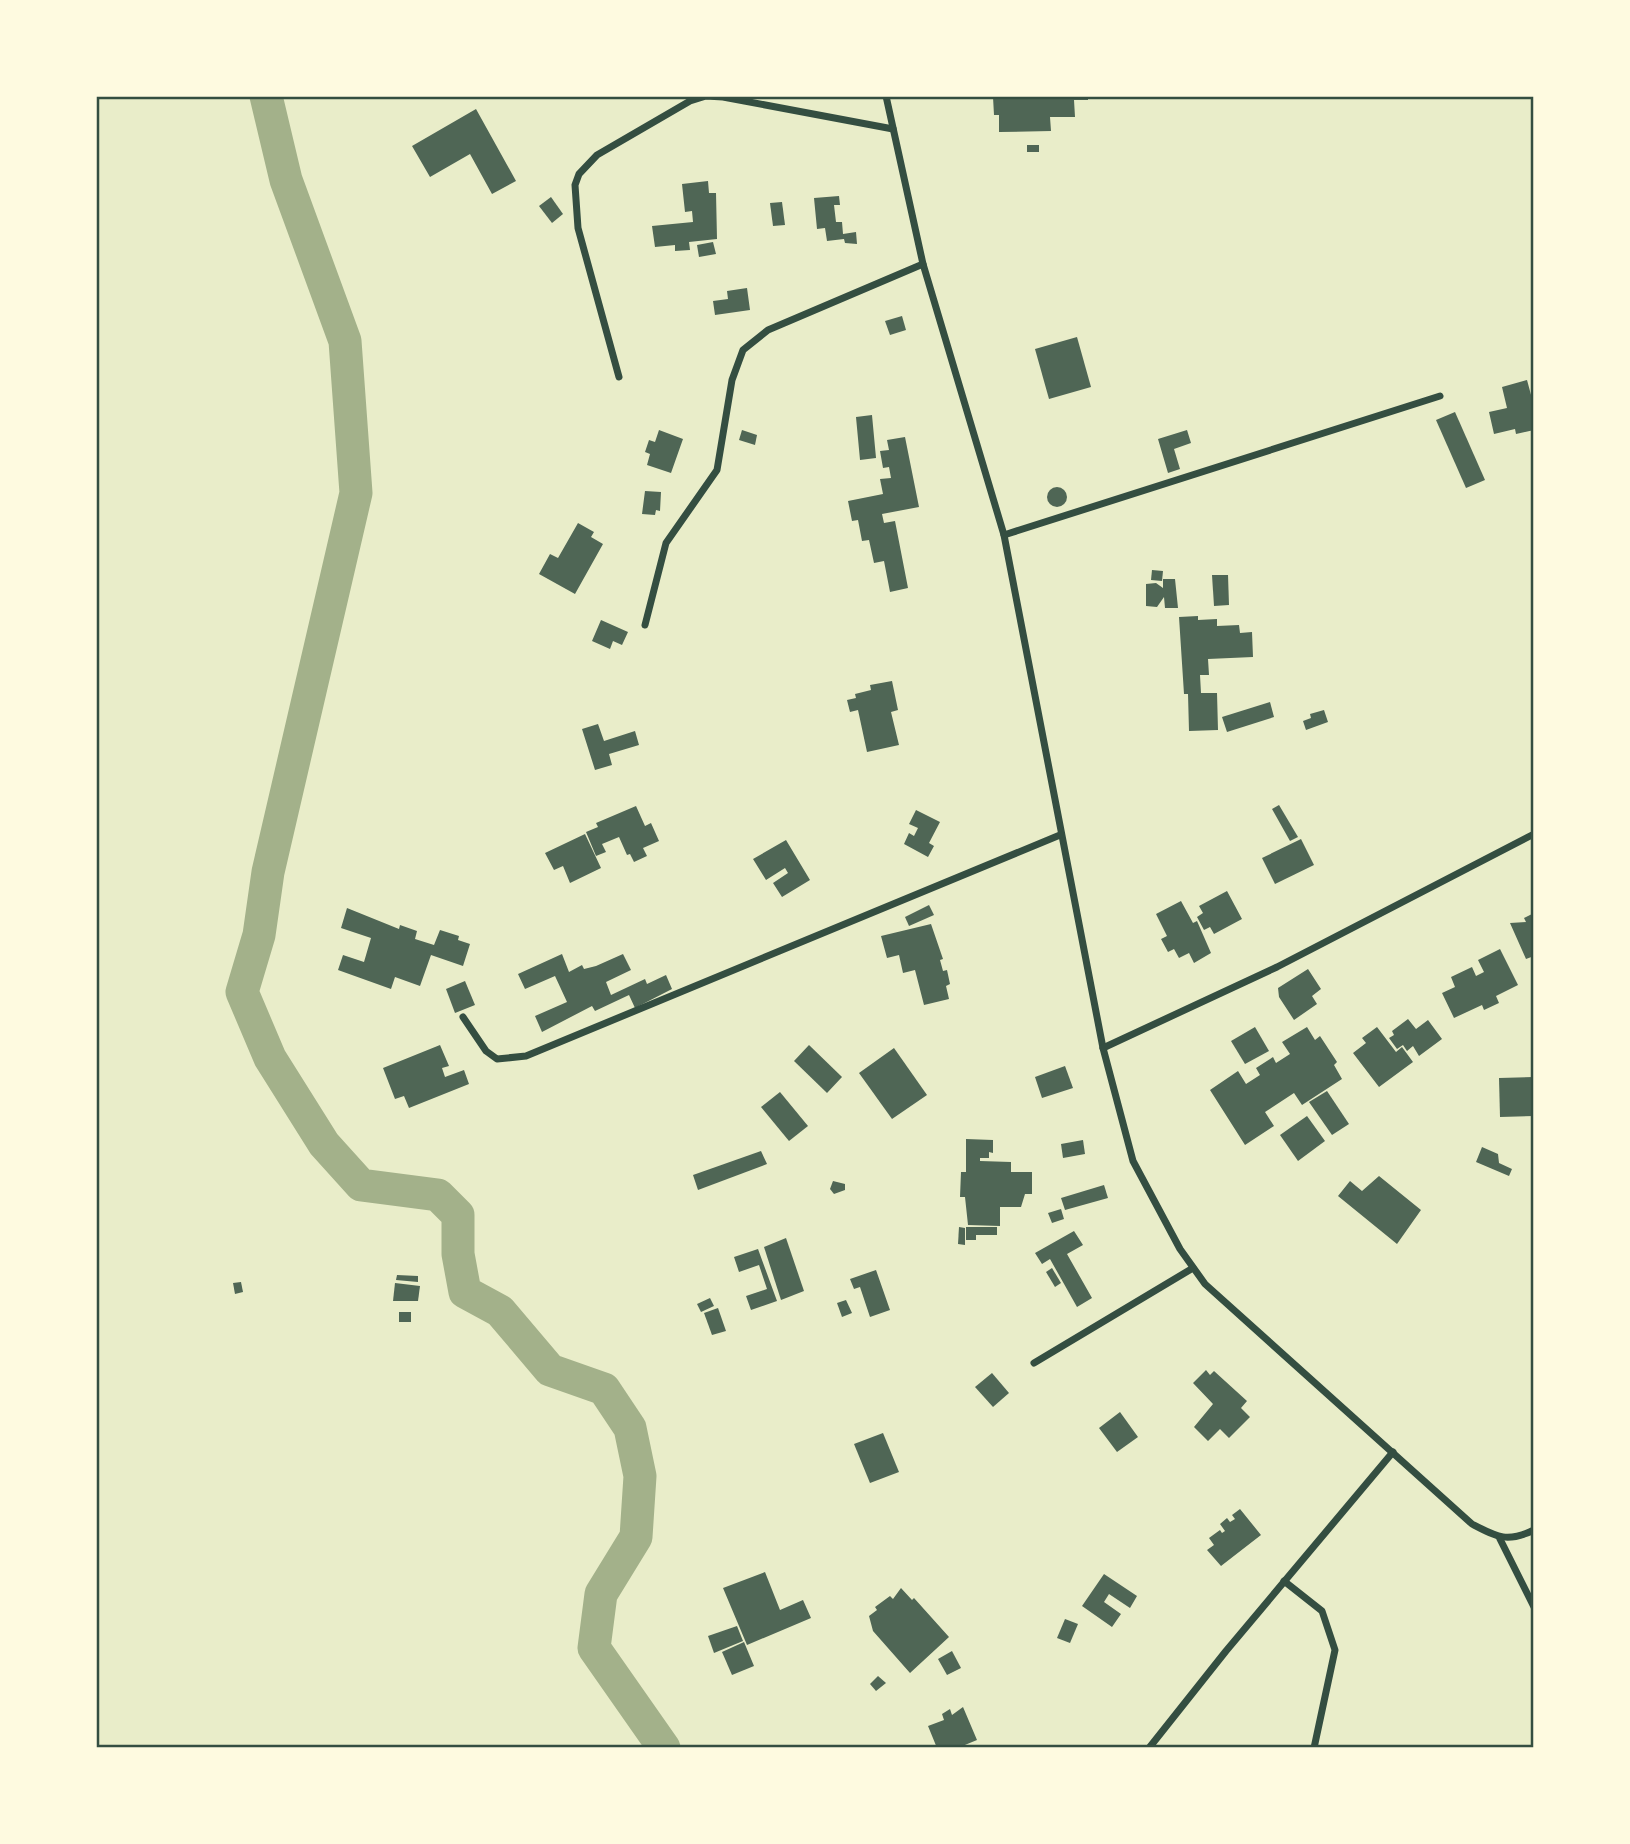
<svg xmlns="http://www.w3.org/2000/svg" width="1630" height="1844" font-family="'Varela Round',sans-serif">
  <style>
    .lines { fill: none; stroke-linecap: round; stroke-linejoin: round }
    .river { stroke: #a3b18a; stroke-width: 33 }
    .building { fill: #4f6655 }
    .minor { stroke: #344e41; stroke-width: 7 }
    .neatline { fill: none; stroke: #344e41; stroke-width: 2.5 }
  </style>
  <rect width="100%" height="100%" fill="#e9edc9"/>
  <g class="lines">
    <!-- river -->
    <path class="river" d="M266 96 286 180 345 341 356 493 268 872 259 935 242 992 270 1058 324 1144 361 1185 438 1195 458 1215V1254L465 1292 500 1311 550 1370 604 1389 630 1428 640 1476 636 1537 601 1594 594 1648 664 1748"/>
  </g>
  <!-- building -->
  <g class="building">
    <path d="M1088 96V100H1074L1075 117H1050L1051 131 999 132V115H994L993 97 998 96Z"/>
    <path d="M476 109 516 181 492 194 470 154 430 177 412 146Z"/>
    <rect x="1027" y="145" width="12" height="7"/>
    <path d="M708 181 709 193H716L717 239 689 242 690 250 675 251V245L655 247 652 226 693 222 692 211 685 212 682 184Z"/>
    <path d="M839 196 840 205H834L836 222H842L843 234 856 232 857 244 845 243 844 239 827 241 825 228 817 229 814 198Z"/>
    <path d="M551 197 563 214 552 223 539 206Z"/>
    <path d="M782 202 785 225 773 226 770 203Z"/>
    <path d="M713 242 716 254 699 257 697 245Z"/>
    <path d="M747 288 750 310 715 315 713 301 728 299 727 291Z"/>
    <path d="M902 316 906 330 890 335 885 321Z"/>
    <path d="M1077 337 1091 387 1049 399 1035 349Z"/>
    <path d="M1527 380 1534 406V430L1516 434 1515 429 1494 434 1489 412 1507 408 1502 387Z"/>
    <path d="M1455 412 1485 480 1466 488 1436 420Z"/>
    <path d="M872 415 876 458 860 460 856 417Z"/>
    <path d="M659 430 683 439 671 473 647 465 650 454 645 452 649 440 655 442Z"/>
    <path d="M742 430 757 435 755 445 739 440Z"/>
    <path d="M1187 430 1191 443 1174 449 1180 469 1168 473 1158 439Z"/>
    <path d="M905 437 919 507 882 514 884 523 895 521 908 588 890 592 884 561 874 563 869 540 862 541 858 520 852 521 848 501 883 494 880 479 891 478 889 467 883 468 880 451 889 450 887 440Z"/>
    <circle cx="1057" cy="497" r="10"/>
    <path d="M645 491 661 492 660 511 656 510 655 515 642 514Z"/>
    <path d="M578 523 594 532 591 537 603 544 575 594 539 574 550 554 558 558Z"/>
    <path d="M1152 570 1163 571 1162 581 1151 580Z"/>
    <path d="M1212 575H1228L1229 605 1214 606Z"/>
    <path d="M1163 579H1175L1178 608H1165L1164 597 1157 607 1146 606V584L1156 583 1163 588Z"/>
    <path d="M1198 616V620L1217 619V626L1239 625 1240 633 1252 632 1253 657 1208 659 1209 675H1200L1201 693H1217L1218 730 1189 731 1188 694H1184L1179 617Z"/>
    <path d="M601 620 628 632 622 645 613 641 610 649 592 641Z"/>
    <path d="M892 681 898 710 891 712 899 745 867 752 858 710 850 712 847 700 856 698 855 694 871 690 870 685Z"/>
    <path d="M1270 702 1274 717 1227 732 1222 717Z"/>
    <path d="M1324 710 1328 722 1306 730 1303 721 1311 718 1310 714Z"/>
    <path d="M598 724 604 741 635 731 639 745 609 754 612 765 595 770 582 729Z"/>
    <path d="M1279 805 1298 837 1290 841 1272 809Z"/>
    <path d="M636 806 645 826 651 823 659 841 643 848 647 856 634 862 630 854 627 855 619 837 602 844 606 852 596 856 586 832 598 827 596 823Z"/>
    <path d="M916 810 940 822 929 843 934 846 928 857 904 844 909 833 914 836 918 828 909 824Z"/>
    <path d="M585 834 601 868 570 883 563 866 554 870 545 853Z"/>
    <path d="M1301 839 1314 865 1275 884 1262 858Z"/>
    <path d="M786 840 810 880 782 897 773 883 788 873 785 868 766 880 753 859Z"/>
    <path d="M1227 891 1242 919 1214 934 1210 927 1204 930 1197 917 1203 913 1199 906Z"/>
    <path d="M1181 901 1193 923 1197 921 1211 953 1194 963 1189 953 1179 958 1174 949 1168 952 1161 939 1167 936 1156 914Z"/>
    <path d="M929 905 934 915 909 926 905 917Z"/>
    <path d="M347 908 399 929 400 925 417 931 415 939 434 945 440 930 459 936 458 940 470 944 463 966 431 955 420 986 395 977 391 989 338 970 343 955 364 962 371 938 341 928Z"/>
    <path d="M1534 913V956L1526 959 1510 923 1526 922 1524 918Z"/>
    <path d="M931 924 943 959 940 960 943 971 947 970 950 984 946 986 949 999 924 1005 915 970 903 973 899 955 887 958 881 936Z"/>
    <path d="M1500 949 1518 985 1496 996 1499 1003 1484 1010 1482 1005 1454 1018 1442 993 1455 987 1451 977 1472 967 1476 976 1484 972 1478 960Z"/>
    <path d="M562 954 569 972 582 965 584 969 596 966 623 954 631 970 606 982 611 995 645 979 647 984 666 975 672 989 635 1008 629 995 595 1011 592 1006 542 1032 535 1016 567 1002 555 976 525 989 518 974Z"/>
    <path d="M1308 969 1321 989 1312 996 1317 1004 1294 1020 1279 997 1278 988Z"/>
    <path d="M465 981 475 1005 455 1013 446 989Z"/>
    <path d="M1408 1019 1416 1029 1428 1020 1442 1039 1419 1056 1413 1046 1407 1051 1403 1045 1397 1049 1389 1038 1394 1035 1392 1031Z"/>
    <path d="M1255 1027 1269 1051 1245 1064 1231 1041Z"/>
    <path d="M1307 1027 1315 1040 1320 1036 1337 1062 1334 1065 1342 1079 1302 1105 1294 1093 1265 1112 1274 1126 1245 1145 1210 1090 1238 1071 1246 1084 1260 1075 1256 1068 1273 1057 1276 1063 1290 1054 1282 1042Z"/>
    <path d="M1377 1027 1396 1052 1402 1047 1413 1062 1379 1087 1353 1053 1366 1043 1362 1038Z"/>
    <path d="M440 1045 449 1066 442 1068 445 1077 464 1070 469 1084 409 1108 404 1096 395 1099 383 1068Z"/>
    <path d="M809 1045 842 1077 827 1093 794 1061Z"/>
    <path d="M894 1048 927 1095 892 1119 859 1073Z"/>
    <path d="M1065 1066 1073 1088 1042 1098 1035 1077Z"/>
    <path d="M1534 1077V1116L1500 1117 1499 1078Z"/>
    <path d="M1327 1091 1349 1124 1332 1135 1309 1102Z"/>
    <path d="M780 1092 808 1126 789 1141 761 1107Z"/>
    <path d="M1307 1116 1325 1141 1298 1161 1280 1135Z"/>
    <path d="M966 1139 993 1140V1153L989 1152V1158H980V1161L1011 1162V1172H1032V1194H1025L1021 1207H1000V1226L968 1225 965 1197H960L961 1172H966Z"/>
    <path d="M1083 1140 1085 1154 1063 1158 1061 1144Z"/>
    <path d="M1482 1147 1498 1154 1499 1163 1512 1169 1509 1176 1476 1162Z"/>
    <path d="M761 1151 767 1164 698 1190 693 1175Z"/>
    <path d="M1379 1176 1421 1210 1397 1244 1338 1196 1350 1181 1362 1191Z"/>
    <path d="M833 1181 845 1184V1190L834 1194 830 1189Z"/>
    <path d="M1104 1185 1108 1198 1065 1210 1061 1198Z"/>
    <path d="M1061 1209 1064 1219 1052 1223 1048 1213Z"/>
    <path d="M959 1227 965 1228V1245L958 1244Z"/>
    <path d="M966 1227H997V1235H976V1240H966Z"/>
    <path d="M1074 1231 1083 1245 1067 1254 1092 1298 1077 1307 1050 1259 1042 1264 1035 1253Z"/>
    <path d="M786 1238 804 1291 781 1300 764 1247Z"/>
    <path d="M758 1249 777 1301 751 1310 746 1296 767 1289 759 1265 739 1272 734 1257Z"/>
    <path d="M1052 1268 1061 1283 1055 1287 1046 1272Z"/>
    <path d="M876 1270 890 1310 870 1317 860 1287 854 1289 850 1279Z"/>
    <path d="M397 1275 418 1276V1282L396 1280Z"/>
    <path d="M241 1282 243 1292 235 1294 233 1283Z"/>
    <path d="M395 1283 420 1286 418 1301H393Z"/>
    <path d="M710 1298 714 1306 701 1312 697 1304Z"/>
    <path d="M846 1300 852 1313 842 1317 837 1303Z"/>
    <path d="M718 1308 726 1331 712 1335 704 1313Z"/>
    <rect x="399" y="1312" width="12" height="10"/>
    <path d="M1206 1370 1210 1375 1214 1371 1247 1401 1241 1408 1250 1417 1229 1438 1220 1429 1208 1441 1194 1427 1213 1404 1193 1383Z"/>
    <path d="M992 1373 1009 1393 993 1407 975 1387Z"/>
    <path d="M1120 1412 1138 1437 1117 1452 1099 1428Z"/>
    <path d="M883 1433 899 1472 870 1483 854 1444Z"/>
    <path d="M1240 1509 1261 1535 1221 1566 1207 1550 1214 1545 1209 1538 1220 1530 1222 1533 1225 1531 1220 1524 1227 1518 1230 1522 1235 1519 1232 1515Z"/>
    <path d="M765 1572 780 1610 803 1600 811 1618 747 1645 723 1588Z"/>
    <path d="M1104 1574 1137 1596 1130 1608 1109 1594 1104 1602 1121 1614 1112 1627 1082 1606Z"/>
    <path d="M901 1588 912 1600 914 1598 949 1637 910 1673 873 1631 869 1616 877 1610 875 1607 890 1596 893 1599Z"/>
    <path d="M1065 1619 1078 1624 1070 1643 1057 1638Z"/>
    <path d="M737 1626 743 1641 714 1653 708 1636Z"/>
    <path d="M744 1642 754 1666 732 1675 722 1652Z"/>
    <path d="M952 1651 961 1668 947 1675 938 1659Z"/>
    <path d="M878 1676 886 1683 876 1691 870 1684Z"/>
    <path d="M963 1707 977 1740 960 1747 937 1748 928 1726 944 1720 942 1714 950 1709 952 1715Z"/>
  </g>
  <g class="lines">
    <!-- minor -->
    <g class="minor">
      <path d="M886 96 923 264 1004 535 1103 1048 1133 1161 1180 1249 1205 1284 1472 1524C1497 1537 1507 1543 1534 1530"/>
      <path d="M619 377 578 228 575 185 579 174 597 155 690 101 706 96 723 97 893 129"/>
      <path d="M1004 535 1440 396"/>
      <path d="M645 625 666 543 717 470 732 380 743 350 768 330 923 264"/>
      <path d="M463 1017 486 1051 497 1059 526 1056 1060 835"/>
      <path d="M1103 1048 1277 967 1534 834"/>
      <path d="M1034 1363 1193 1268"/>
      <path d="M1500 1539 1534 1607"/>
      <path d="M1284 1581 1322 1611 1335 1650 1314 1748"/>
      <path d="M1149 1748 1226 1651 1393 1452"/>
    </g>
  </g>
  <!-- border -->
  <rect width="1630" height="1844" fill="none" stroke="#fefae0" stroke-width="196"/>
  <rect x="98" y="98" width="1434" height="1648" class="neatline"/>
</svg>
